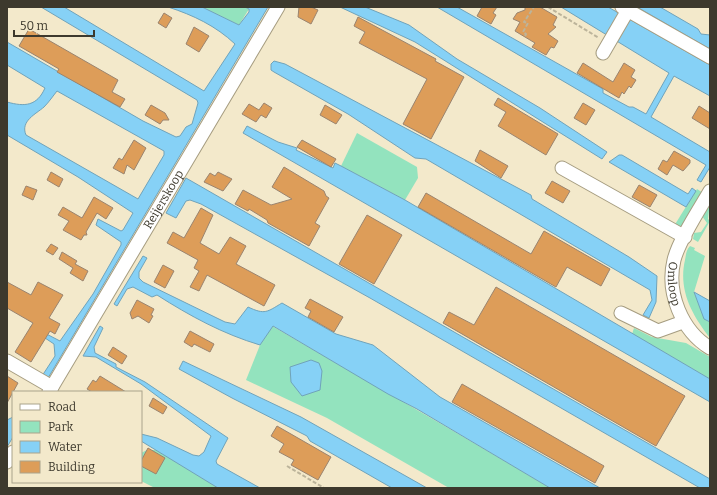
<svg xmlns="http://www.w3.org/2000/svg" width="717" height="495" font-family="Bitter,serif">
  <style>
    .green { fill: #93e3be }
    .water { fill: #86d1f6; stroke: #70a3ba; fill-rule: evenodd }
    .building { fill: #dd9d59; stroke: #9a846f }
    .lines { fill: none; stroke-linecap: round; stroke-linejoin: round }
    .minor-casing { stroke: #a69d81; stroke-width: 15 }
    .path { stroke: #bcb49b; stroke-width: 2; stroke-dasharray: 4 2; stroke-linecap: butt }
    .minor { stroke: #fff; stroke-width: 13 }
    .labels { text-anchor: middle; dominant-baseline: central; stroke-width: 3; stroke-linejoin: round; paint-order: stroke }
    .street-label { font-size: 12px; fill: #3d392d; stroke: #f3e9cb }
  </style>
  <rect width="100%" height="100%" fill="#f3e9cb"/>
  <!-- green -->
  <g class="green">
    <path d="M202 7H245L249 9 239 25Z"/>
    <path d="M357 133 417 167 418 178 405 200 341 166Z"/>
    <path d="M697 189 703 193 682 225 680 227 674 226Z"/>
    <path d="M710 202 708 219 710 221 698 242 693 239 694 233 701 232 707 223 702 216Z"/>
    <path d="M690 246 695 248 694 250 705 256 694 292 704 318 710 322V338C692 315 678 290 685 260 686 255 686 250 690 246Z"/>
    <path d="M272 326C365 380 458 433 550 488H449L327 418 246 380 260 345Z"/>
    <path d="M634 328 652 337 686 343 710 357V379L632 334Z"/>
    <path d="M147 450H157L218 488H155L141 481V453Z"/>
  </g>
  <!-- water -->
  <g class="water">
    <path d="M41 7H64L204 91 235 44C216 26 193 15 168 7H202L239 25 249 12V9L245 7H268L48 378 42 376 55 356 54 344 30 328 31 326 60 341 93 294 121 245V242L96 225 98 219 121 231 123 230 133 213 78 177 7 135V102C25 107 37 106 45 88L7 65V42L143 121 176 137 180 136 186 127 192 124 198 103 197 100ZM57 91 164 151V155L138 199 26 135C20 121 36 114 44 107 49 102 53 96 57 91Z"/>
    <path d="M340 7H365L409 25 457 59 540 108 607 152 602 159 415 42Z"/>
    <path d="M437 7H457L603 89V93L629 107H633L646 114 669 73 561 7H608L710 65V96L674 76 651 117 710 152V167L701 182 697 180 706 165Z"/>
    <path d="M637 7H660L698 29 701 34 710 35V49Z"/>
    <path d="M274 61 285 64 531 195 532 199 629 257 657 276 656 302 649 318 643 315 652 300 650 290 426 159 415 158 348 114 274 72 271 70V64Z"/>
    <path d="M247 126 278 142 297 148 296 150 333 168 335 163 341 166 405 200 710 379V402L243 133Z"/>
    <path d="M619 155H622L688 194 692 188 696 191 686 207 609 162Z"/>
    <path d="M186 178 710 479V488H700L370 298 201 204 190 200 186 201 176 218 166 213Z"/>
    <path d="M143 256 147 258 139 272V278L143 282 225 322 235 324 248 307C265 315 267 312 282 303L336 334 373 345 440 397 600 488H550L417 409 388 394 273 326 260 345C223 334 190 316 157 295L152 297 133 287 127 289 117 306 114 304Z"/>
    <path d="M694 292 710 301V322L704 319Z"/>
    <path d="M100 326 103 328 94 347 95 353 116 364V367L145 382 228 438 216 461 217 464 260 488H218L141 441V434L157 438 193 455 199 456 204 452 211 436 141 384 96 357 83 356Z"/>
    <path d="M311 360 319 363 322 371 320 390 302 396 291 382 290 367Z"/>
    <path d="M183 361 301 417 427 488H392L310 441 307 436 232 398 179 369Z"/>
    <path d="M13 417V437L7 447V420Z"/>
  </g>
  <!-- building -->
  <g class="building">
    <path d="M299 7H311L318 10 311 24 298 17Z"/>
    <path d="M482 7H497L493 13 496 15 491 24 477 16Z"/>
    <path d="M525 7H540L557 17 553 25 556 27 548 34 558 41 554 48 551 47 546 55 532 47 535 43 515 31 520 22 513 19 517 13 525 10Z"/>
    <path d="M164 13 172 18 166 28 158 23Z"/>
    <path d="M358 17 436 59 435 61 464 77 431 139 403 124 427 79 359 43 365 32 354 26Z"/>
    <path d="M194 27 209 36 199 52 186 44Z"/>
    <path d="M29 29 118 80 112 92 125 99 120 107 57 72 59 69 19 46Z"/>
    <path d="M583 63 613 82 624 63 635 70 631 77 636 80 631 88 629 86 624 94 622 92 619 98 577 73Z"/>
    <path d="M498 98 558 134 546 155 498 126 506 112 494 105Z"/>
    <path d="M264 103 272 108 266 118 261 115 256 122 242 114 249 104 259 110Z"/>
    <path d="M583 103 595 110 586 125 574 118Z"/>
    <path d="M151 105 165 113 169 120H163L160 124 145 115Z"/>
    <path d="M325 105 342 115 336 124 320 115Z"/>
    <path d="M699 106 710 113V129L692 118Z"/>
    <path d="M134 140 146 148 134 170 127 165 124 174 113 168 119 158 122 160Z"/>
    <path d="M302 140 336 159 331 167 297 147Z"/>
    <path d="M480 150 508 166 501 178 475 161Z"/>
    <path d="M674 151 690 160V163L683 171 673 165 667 175 658 169 663 160 667 162Z"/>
    <path d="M284 167 324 191 326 196 329 198 315 223 320 226 309 246 268 223 267 220 249 209 248 211 235 204 243 190 271 205 292 199 272 187Z"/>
    <path d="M51 172 63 179 59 187 47 180Z"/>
    <path d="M218 172 232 179 223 191 204 182 210 173 215 176Z"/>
    <path d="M552 181 570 191 563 203 545 193Z"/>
    <path d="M639 185 657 195 650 207 632 197Z"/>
    <path d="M26 186 37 190 33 200 22 195Z"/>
    <path d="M426 193 531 254 544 231 610 269 601 286 567 267 556 287 418 207Z"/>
    <path d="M94 197 113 208 106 219 97 213 86 232 87 235H84L81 240 63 230 69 221 58 215 63 207 82 218Z"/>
    <path d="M201 208 213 215 200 243 219 254 230 237 246 246 236 264 275 285 264 306 207 275 199 291 190 287 199 271 194 268 198 260 167 243 173 232 184 238Z"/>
    <path d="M367 215 402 235 374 284 339 264Z"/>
    <path d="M51 244 58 248 53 255 46 251Z"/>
    <path d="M62 252 77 261 75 264 88 271 83 281 70 273 73 268 59 259Z"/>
    <path d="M163 265 174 271 165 288 154 282Z"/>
    <path d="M7 282 31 295 38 282 63 295 49 318 60 324 55 334 50 331 31 362 15 352 33 323 7 308Z"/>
    <path d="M496 287 685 396 656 446 443 323 449 312 474 325Z"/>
    <path d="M310 299 343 317 334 332 308 317 311 311 305 308Z"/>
    <path d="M137 300 154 309 151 315 153 316 149 323 138 316 132 319 130 313Z"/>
    <path d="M190 331 214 344 210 352 194 344 192 347 184 342Z"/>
    <path d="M113 347 127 356 122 364 108 355Z"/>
    <path d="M7 376 18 383 7 403Z"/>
    <path d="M100 376 126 392H92L87 389 93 380 96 382Z"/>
    <path d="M462 384 604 466 595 483 452 402Z"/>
    <path d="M153 398 167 407 163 414 149 406Z"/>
    <path d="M277 426 331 457 318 480 291 465 294 460 279 452 284 444 271 436Z"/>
    <path d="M148 448 165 458 156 474 141 466V461Z"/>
  </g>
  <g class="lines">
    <!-- minor casing -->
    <g class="minor-casing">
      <g id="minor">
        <path d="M622 7 710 57"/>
        <path d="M603 53 628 10"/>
        <path d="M562 168 685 237"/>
        <path id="s1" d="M710 191C699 210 679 240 674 260 666 293 682 331 710 348"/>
        <path d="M621 313 658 331 683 322"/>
        <path d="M7 361 52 387"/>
        <path id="s2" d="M49 392 278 7"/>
        <path d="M7 462 13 452"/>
      </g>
    </g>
    <!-- path -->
    <g class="path">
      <path d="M548 7 599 38"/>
      <path d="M525 36 526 34 523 32 528 23 524 22 534 7"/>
      <path d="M287 466 324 488"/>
    </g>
    <!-- minor -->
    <use href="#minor" class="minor"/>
  </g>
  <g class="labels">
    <!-- street labels -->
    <g class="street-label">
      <text stroke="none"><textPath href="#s2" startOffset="224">Reijerskoop</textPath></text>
      <text stroke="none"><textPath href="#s1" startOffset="102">Omloop</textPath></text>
    </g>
  </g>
  <!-- border -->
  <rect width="717" height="495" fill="none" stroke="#3d392d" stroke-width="16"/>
  <!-- legend -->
  <rect x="12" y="391" width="130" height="92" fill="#f3e9cb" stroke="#aaa38c"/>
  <rect x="20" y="404" width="20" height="6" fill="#ffffff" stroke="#aaa38c"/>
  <text x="48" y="411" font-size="12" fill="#3d392d">Road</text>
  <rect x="20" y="421" width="20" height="12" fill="#93e3be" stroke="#aaa38c"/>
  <text x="48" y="431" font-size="12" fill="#3d392d">Park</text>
  <rect x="20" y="441" width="20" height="12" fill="#86d1f6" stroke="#aaa38c"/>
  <text x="48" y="451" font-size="12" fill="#3d392d">Water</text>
  <rect x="20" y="461" width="20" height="12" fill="#dd9d59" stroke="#aaa38c"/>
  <text x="48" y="471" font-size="12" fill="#3d392d">Building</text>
  <!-- scale -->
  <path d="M14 30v6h80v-6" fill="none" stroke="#3d392d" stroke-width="2"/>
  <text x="20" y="30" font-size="12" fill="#3d392d" stroke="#f3e9cb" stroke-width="3" paint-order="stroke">50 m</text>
</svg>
